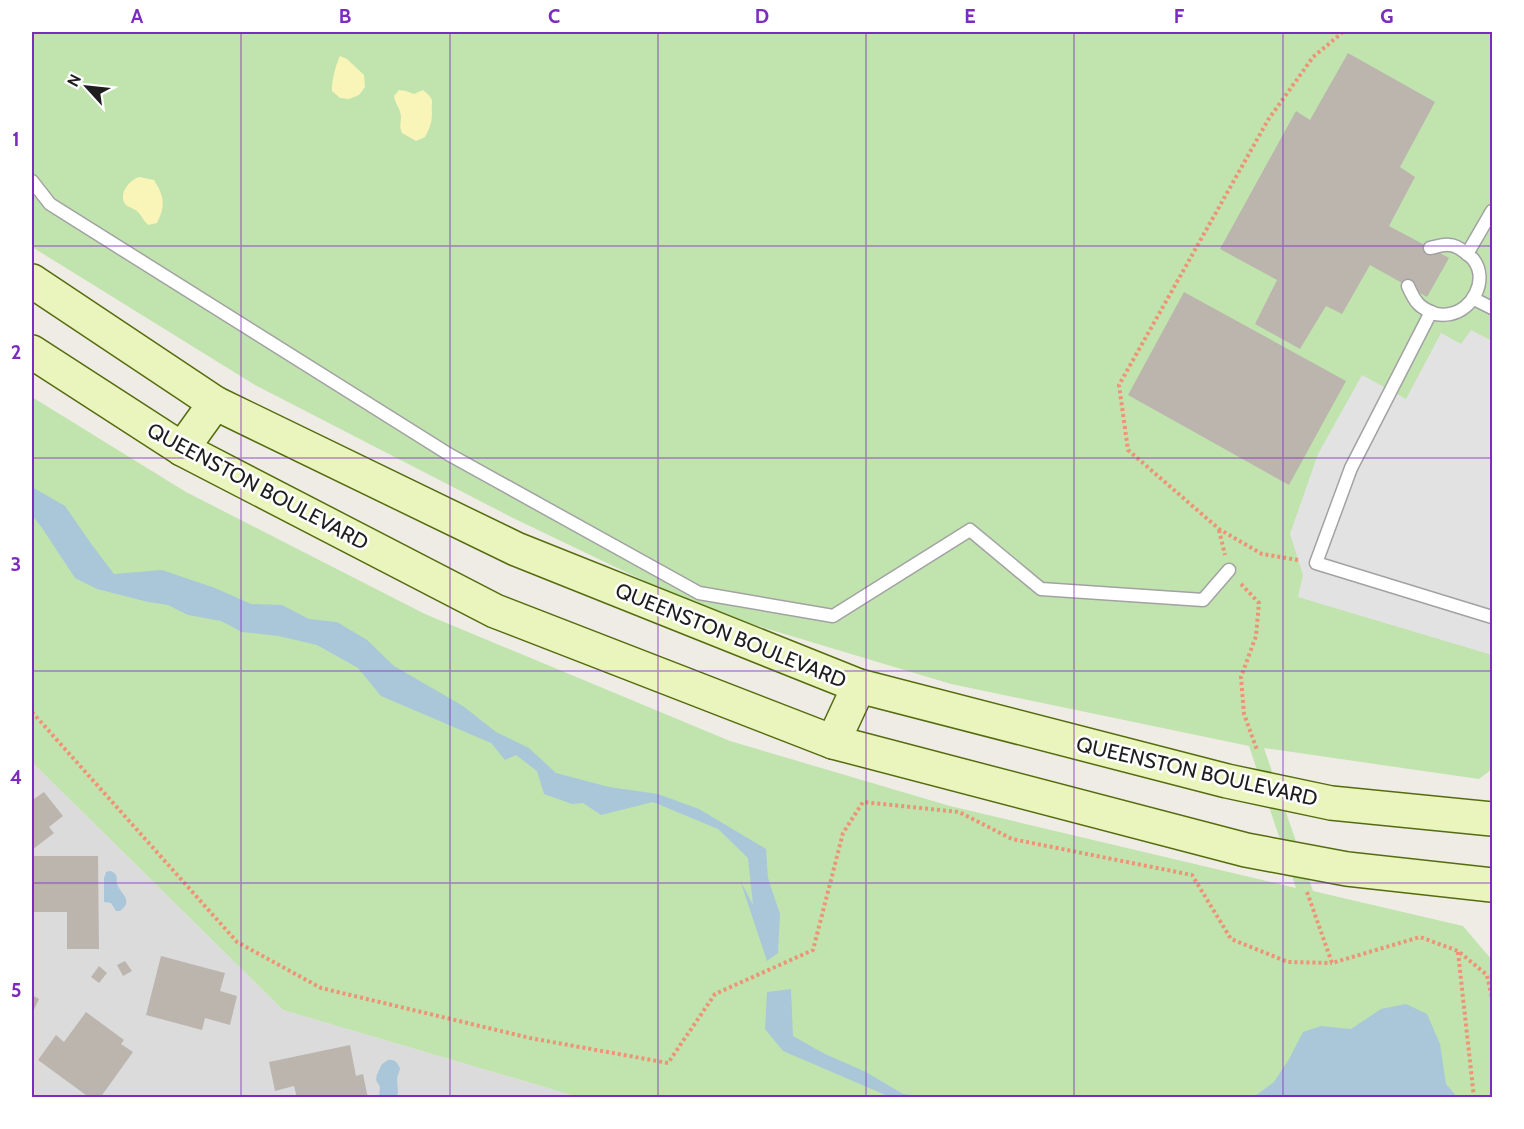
<svg xmlns="http://www.w3.org/2000/svg" width="1524" height="1129" font-family="Cabin,sans-serif">
  <style>
    .residential { fill: #dcdbdb }
    .grass { fill: #c1e4af }
    .sand { fill: #f9f4b8 }
    .parking { fill: #e2e2e2 }
    .water { fill: #a9c7d8 }
    .building { fill: #bbb5ae }
    .lines { fill: none; stroke-linecap: round; stroke-linejoin: round }
    .lane-casing { stroke: #a2a2a2; stroke-width: 15 }
    .secondary-casing { stroke: #556c0e; stroke-width: 36 }
    .path { stroke: #ee9376; stroke-width: 4; stroke-dasharray: 3 3; stroke-linecap: butt }
    .lane { stroke: #fff; stroke-width: 12 }
    .secondary { stroke: #eaf4bd; stroke-width: 33 }
    .grid { fill: none; stroke: #7b2cbf; stroke-width: 1.5; stroke-opacity: 0.55 }
    .labels { text-anchor: middle; dominant-baseline: central; stroke-width: 5; stroke-linejoin: round; paint-order: stroke }
    .street-label { font-size: 21px; fill: #1e1e1e; stroke: #fff }
    .neatline { fill: none; stroke: #7b2cbf; stroke-width: 2 }
    .grid-label { font-size: 20px; text-anchor: middle; font-weight: bold; fill: #7b2cbf }
  </style>
  <rect width="100%" height="100%" fill="#eeece5"/>
  <!-- residential -->
  <path class="residential" d="M32 762 283 1010 578 1097H32Z"/>
  <!-- grass -->
  <path class="grass" d="M32 32H1492V769L1479 779 1264 748 1313 891 1463 926 1492 960V1097H578L283 1010 32 762V397L186 492 425 614 730 741 950 806 1296 888 1249 746 951 684 705 610 513 518 255 385 32 247Z"/>
  <!-- sand -->
  <g class="sand">
    <path d="M340 56 347 59 364 75 365 87 359 95 349 99 340 98 332 91C331 82 336 64 340 56Z"/>
    <path d="M399 90 406 91 414 94 423 90C436 101 431 99 432 113 432 122 430 128 425 137L416 141 402 133C399 126 401 123 401 117 401 109 395 104 394 96Z"/>
    <path d="M139 177 154 180C164 196 166 205 157 223L148 225C144 221 142 217 139 213 136 209 130 208 126 205 117 194 130 180 139 177Z"/>
  </g>
  <!-- parking -->
  <path class="parking" d="M1471 330 1492 341V655L1298 597 1303 575 1290 534 1318 454 1362 375 1406 399 1441 333 1461 344Z"/>
  <!-- water -->
  <g class="water">
    <path d="M32 487 65 506 92 545 114 574 162 570 215 588 251 604 282 605 309 619 337 622 367 640 394 666 463 706 496 732 529 748 556 773 609 787 658 794 699 809 766 849 768 878 780 914 778 953 767 961 740 880 753 905 748 858 718 829 653 802 601 815 583 803 572 804 544 794 537 771 516 755 505 760 491 743 381 696 358 668 317 645 278 636 242 632 221 621 188 615 168 605 148 602 97 589 75 578 42 528 32 515Z"/>
    <path d="M110 871C120 874 115 879 118 886 123 896 133 901 120 911H116L111 903 104 902V878L106 872Z"/>
    <path d="M791 989 793 1036 825 1054 866 1072 903 1094 929 1097H890L783 1051 765 1029 767 992Z"/>
    <path d="M1406 1004 1427 1014 1440 1044 1446 1084 1457 1097H1254L1274 1082 1289 1059 1303 1032 1321 1026 1351 1029 1381 1009Z"/>
    <path d="M388 1060C395 1059 398 1063 400 1069L397 1078 398 1092 397 1097H379L380 1087 376 1080 377 1074 382 1064Z"/>
  </g>
  <!-- building -->
  <g class="building">
    <path d="M1348 53 1435 102 1400 167 1415 177 1389 226 1449 258 1427 297 1370 265 1342 314 1326 306 1300 349 1255 324 1277 280 1220 249 1296 111 1310 120Z"/>
    <path d="M1184 292 1346 381 1289 485 1128 395Z"/>
    <path d="M44 792 63 816 49 827 54 833 32 850V796L34 799Z"/>
    <path d="M32 856H98L99 949H67V912H32Z"/>
    <path d="M161 956 225 973 220 991 237 996 230 1025 205 1018 202 1030 146 1015Z"/>
    <path d="M125 961 132 971 123 976 117 965Z"/>
    <path d="M99 966 107 973 99 983 91 977Z"/>
    <path d="M32 995 39 999 32 1014Z"/>
    <path d="M86 1012 124 1040 121 1044 133 1052 100 1098H90L38 1060 56 1035 64 1042Z"/>
    <path d="M350 1045 356 1076 363 1074 368 1098H297L294 1086 275 1091 269 1062Z"/>
  </g>
  <g class="lines">
    <!-- lane casing -->
    <g class="lane-casing">
      <g id="lane">
        <path d="M32 181 50 204 450 455 699 593 833 616 970 530 1041 589 1203 600 1229 570"/>
        <path d="M1467 254 1492 211"/>
        <path d="M1408 286C1415 302 1419 308 1436 314 1442 315 1445 315 1450 314 1473 310 1489 279 1473 259 1472 258 1466 253 1466 253 1461 249 1455 245 1449 245 1443 244 1436 247 1430 248"/>
        <path d="M1474 299 1492 308"/>
        <path d="M1431 312 1351 468 1316 563 1492 617"/>
      </g>
    </g>
    <!-- secondary casing -->
    <g class="secondary-casing">
      <g id="secondary">
        <path d="M32 281 215 403 516 549 859 686 1227 781 1331 803 1492 819"/>
        <path d="M32 352 182 449 495 611 833 742 1246 850 1347 869 1492 885"/>
        <path d="M182 449 215 403"/>
        <path d="M833 742 859 686"/>
      </g>
    </g>
    <!-- path -->
    <g class="path">
      <path d="M1219 530 1225 555"/>
      <path d="M1298 560 1262 554 1219 529 1128 450 1119 385 1268 120 1313 57 1343 32"/>
      <path d="M1241 584 1259 603 1256 636 1241 677 1244 714 1257 750"/>
      <path d="M32 712 237 942 321 988 530 1038 668 1063 715 994 813 950 843 833 863 802 959 812 1012 839 1192 875 1231 939 1288 962 1332 963"/>
      <path d="M1307 892 1332 963 1420 937 1458 951 1487 975 1492 998"/>
      <path d="M1458 952 1474 1098"/>
    </g>
    <!-- lane -->
    <use href="#lane" class="lane"/>
    <!-- secondary -->
    <use href="#secondary" class="secondary"/>
  </g>
  <!-- grid -->
  <path class="grid" d="M241 32V1098M450 32V1098M658 32V1098M866 32V1098M1074 32V1098M1283 32V1098M32 246H1492M32 458H1492M32 671H1492M32 883H1492"/>
  <g class="labels">
    <!-- street labels -->
    <g class="street-label">
      <text transform="translate(258 486) rotate(28)">QUEENSTON BOULEVARD</text>
      <text transform="translate(731 635) rotate(22)">QUEENSTON BOULEVARD</text>
      <text transform="translate(1197 771) rotate(13)">QUEENSTON BOULEVARD</text>
    </g>
  </g>
  <!-- border -->
  <rect width="1524" height="1129" fill="none" stroke="#ffffff" stroke-width="66"/>
  <!-- north arrow -->
  <g transform="translate(87 87) rotate(297)" stroke="#ffffff" stroke-width="4.5" paint-order="stroke">
  <path d="M0-4.5L10 22L0 15L-10 22Z" fill="#1e1e1e"/>
  <text y="-9" font-size="16" font-weight="bold" text-anchor="middle" fill="#1e1e1e">N</text>
  </g>
  <rect x="33" y="33" width="1458" height="1063" class="neatline"/>
  <g class="grid-label">
    <text x="137" y="23">A</text>
    <text x="345" y="23">B</text>
    <text x="554" y="23">C</text>
    <text x="762" y="23">D</text>
    <text x="970" y="23">E</text>
    <text x="1179" y="23">F</text>
    <text x="1387" y="23">G</text>
    <text x="16" y="146">1</text>
    <text x="16" y="359">2</text>
    <text x="16" y="571">3</text>
    <text x="16" y="784">4</text>
    <text x="16" y="997">5</text>
  </g>
</svg>
